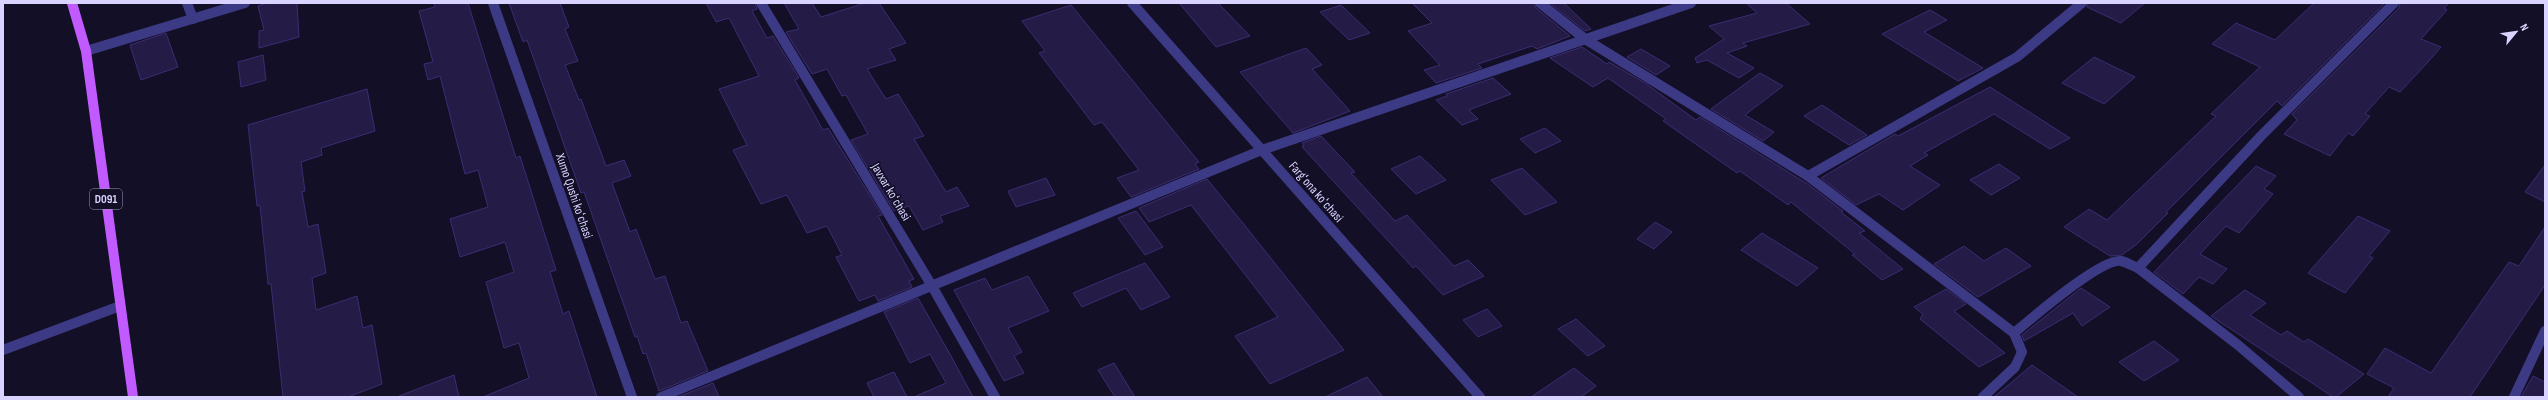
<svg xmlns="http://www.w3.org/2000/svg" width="2548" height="400" font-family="'Sofia Sans Condensed',sans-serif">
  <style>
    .building { fill: #241b47; stroke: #3b2d73 }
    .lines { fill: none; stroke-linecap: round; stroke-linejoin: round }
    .minor { stroke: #3d3a85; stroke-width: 10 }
    .major { stroke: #c25bff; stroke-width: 10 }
    .labels { text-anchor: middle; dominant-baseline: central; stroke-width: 3.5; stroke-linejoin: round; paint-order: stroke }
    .shield { fill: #130f26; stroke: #9e99be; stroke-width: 1 }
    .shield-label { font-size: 12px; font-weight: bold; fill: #d9d4ff }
    .street-label { font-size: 13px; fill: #d9d4ff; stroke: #130f26 }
  </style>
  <rect width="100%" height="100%" fill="#130f26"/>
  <!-- building -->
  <g class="building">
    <path d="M267 3H297L299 37 259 48V31L264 30 258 6Z"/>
    <path d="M434 3H468L516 158 520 156 556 270 550 272 563 314 569 311 597 397H483L529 378 519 343 504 348 486 282 514 272 505 242 460 257 450 219 488 207 478 170 465 174 440 76 428 80 424 64 433 62 419 11 435 7Z"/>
    <path d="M509 3H560L569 27 565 29 578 61 565 65 579 100 581 99 606 166 624 160 631 176 612 183 630 232 636 229 655 279 665 276 681 323 687 321 708 371 659 391 646 353 643 354 637 336 635 337 584 192 581 193 527 40 523 42Z"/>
    <path d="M706 3H755L757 9 752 11 767 38 773 36 799 78 795 80 823 130 828 128 882 215 878 216 914 279 909 281 912 287 878 301 875 295 859 301 836 257 842 255 827 226 807 233 787 195 761 204 733 150 747 145 719 89 759 76 729 18 716 22Z"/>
    <path d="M784 3H812L821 17 865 3H879L906 43 889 49 896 60 867 69 886 99 898 94 924 136 914 139 946 192 957 187 969 206 940 216 943 222 923 230 909 206 894 211 851 140 868 134 846 95 842 96 827 69 812 74 786 32 799 29Z"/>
    <path d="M1179 3H1218L1250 36 1216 47Z"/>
    <path d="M1412 3H1534L1536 8 1570 36 1537 49 1532 46 1478 64 1482 68 1436 83 1424 70 1440 65 1408 31 1432 23Z"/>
    <path d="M1550 3H1564L1591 29 1585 31Z"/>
    <path d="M1746 3H1786L1810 24 1743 43 1747 46 1727 53 1754 68 1739 78 1707 60 1697 63 1695 58 1724 39 1709 26 1757 13Z"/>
    <path d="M2088 3H2145L2121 23 2087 7Z"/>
    <path d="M2314 3H2385L2282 106 2277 101 2166 212 2168 213 2137 244 2122 255 2110 256 2064 227 2089 209 2107 220 2216 116 2211 114 2260 67 2212 44 2236 23 2275 40Z"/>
    <path d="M2400 3H2449L2444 8 2447 10 2421 39 2441 47 2428 62 2400 92 2389 87 2365 114 2370 116 2353 136 2348 133 2330 156 2284 134 2297 120 2292 114 2399 8Z"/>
    <path d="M1071 5 1199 162 1195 164 1199 169 1131 197 1117 178 1139 170 1102 122 1094 125 1039 53 1045 51 1022 21Z"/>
    <path d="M1341 5 1370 33 1349 40 1320 12Z"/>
    <path d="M1930 10 1947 20 1924 32 1983 68 1958 81 1882 34Z"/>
    <path d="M166 33 178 67 141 80 130 45Z"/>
    <path d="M1582 47 1607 64 1609 62 1645 83 1696 120 1700 117 1809 185 1843 211 1841 212 1865 231 1859 233 1903 269 1882 280 1852 255 1855 254 1791 202 1788 205 1740 171 1737 173 1663 121 1666 119 1608 78 1593 87 1550 58Z"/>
    <path d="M1306 48 1322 65 1312 69 1350 111 1293 133 1240 72Z"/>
    <path d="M1641 49 1670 66 1656 75 1627 57Z"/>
    <path d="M263 55 266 80 241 87 238 62Z"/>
    <path d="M2094 57 2135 77 2104 104 2062 83Z"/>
    <path d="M1760 73 1783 86 1745 115 1774 132 1763 141 1711 109Z"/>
    <path d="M1493 78 1511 94 1469 110 1478 119 1462 125 1436 100 1447 96 1446 94Z"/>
    <path d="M1990 87 2070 138 2050 149 1994 114 1924 153 1928 155 1910 166 1940 185 1903 210 1879 194 1856 205 1821 178 1895 134 1898 136Z"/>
    <path d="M367 89 375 131 321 148 322 155 301 162 305 191 302 192 308 227 318 224 326 273 312 278 316 310 357 296 363 328 372 325 382 384 348 397H283L271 284H268L260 205 257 206 248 125Z"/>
    <path d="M1822 105 1867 135 1849 145 1804 116Z"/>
    <path d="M1545 128 1561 141 1535 153 1520 139Z"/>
    <path d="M1321 136 1355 172 1351 173 1395 221 1407 215 1454 266 1468 260 1484 276 1443 295 1416 266 1413 268 1302 147 1304 146 1302 143Z"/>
    <path d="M1420 156 1446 180 1416 194 1391 169Z"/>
    <path d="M1999 164 2020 178 1991 195 1970 180Z"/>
    <path d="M2545 165V202L2525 192Z"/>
    <path d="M2256 166 2276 176 2264 189 2273 194 2239 233 2226 226 2200 254 2227 269 2213 284 2199 277 2183 294 2154 272Z"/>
    <path d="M1522 168 1557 202 1525 215 1491 180Z"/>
    <path d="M1046 178 1055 195 1016 207 1008 191Z"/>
    <path d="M1207 179 1242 222 1344 350 1270 384 1235 336 1278 317 1191 205 1149 222 1139 208Z"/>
    <path d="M1136 211 1163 247 1145 255 1118 218Z"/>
    <path d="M2358 216 2390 231 2369 256 2373 258 2345 293 2308 273Z"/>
    <path d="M1655 222 1672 232 1654 249 1637 239Z"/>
    <path d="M2545 227V285L2470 397H2388L2394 388 2367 374 2385 348 2431 373 2509 262 2519 266Z"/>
    <path d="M1762 233 1818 268 1797 286 1741 250Z"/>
    <path d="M1964 246 1984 261 2006 248 2031 266 1978 297 1934 264Z"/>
    <path d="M1145 263 1170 297 1141 310 1126 288 1082 307 1073 293Z"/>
    <path d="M1028 276 1049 311 1008 328 1022 352 1014 356 1024 373 1004 381 954 290 985 278 992 290Z"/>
    <path d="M2081 288 2110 307 2082 326 2073 313 2024 341 2022 335Z"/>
    <path d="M1946 289 1966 304 1954 311 2005 353 1979 367 1920 319 1923 314 1914 307Z"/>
    <path d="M2245 290 2266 303 2250 315 2281 335 2287 331 2304 342 2308 339 2364 374 2336 397H2333L2211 316Z"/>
    <path d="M918 298 951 356 973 397H914L946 383 930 354 910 363 884 312Z"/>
    <path d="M1487 309 1502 326 1478 337 1463 320Z"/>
    <path d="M1576 319 1605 346 1588 356 1558 329Z"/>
    <path d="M2154 341 2179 360 2144 381 2119 362Z"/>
    <path d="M1114 363 1135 397H1115L1098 370Z"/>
    <path d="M2032 365 2078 397H1994Z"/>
    <path d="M1574 368 1596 386 1581 397H1531Z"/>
    <path d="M894 372 907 397H874L867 383Z"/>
    <path d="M454 375 459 397H399V396Z"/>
    <path d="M2533 376 2545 382V397H2521Z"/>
    <path d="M1367 377 1383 397H1325Z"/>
    <path d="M713 383 719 397H678Z"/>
  </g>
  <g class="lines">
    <!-- minor -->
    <g class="minor">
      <path d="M187 3 193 19"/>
      <path d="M493 3 632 397"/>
      <path d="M761 3 932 286 995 397"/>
      <path d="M1132 3 1480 397"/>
      <path d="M1540 3 1585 39 1808 176 2014 333"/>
      <path d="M86 51 245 3"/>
      <path d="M1808 176 2017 57 2082 3"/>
      <path d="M2138 268 2238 345 2299 397"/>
      <path d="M3 350 120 306"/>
      <path d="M661 397 1262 150 1691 3"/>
      <path d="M1983 397 2015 367 2022 352 2014 333C2031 319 2101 258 2121 261 2126 262 2133 266 2138 268L2261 136 2394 3"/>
      <path d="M2514 397 2545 331"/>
    </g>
    <!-- major -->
    <path class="major" d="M72 3 86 51 133 397"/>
  </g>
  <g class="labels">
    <!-- shield labels -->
    <rect class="shield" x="90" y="189" width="32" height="20" rx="3"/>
    <g class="shield-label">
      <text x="106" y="199">D091</text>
    </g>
    <!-- street labels -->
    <g class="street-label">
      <text transform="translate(891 192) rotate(59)">Javxar koʻchasi</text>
      <text transform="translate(1316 192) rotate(49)">Fargʻona koʻchasi</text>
      <text transform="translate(574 196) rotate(71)">Xumo Qushi koʻchasi</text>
    </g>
  </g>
  <!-- border -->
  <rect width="2548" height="400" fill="none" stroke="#d9d4ff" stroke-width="8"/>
  <!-- north arrow -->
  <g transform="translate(2516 32) rotate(61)" stroke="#130f26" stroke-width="3" paint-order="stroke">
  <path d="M0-3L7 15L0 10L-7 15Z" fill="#d9d4ff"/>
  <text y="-6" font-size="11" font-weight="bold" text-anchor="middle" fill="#d9d4ff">N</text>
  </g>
</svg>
